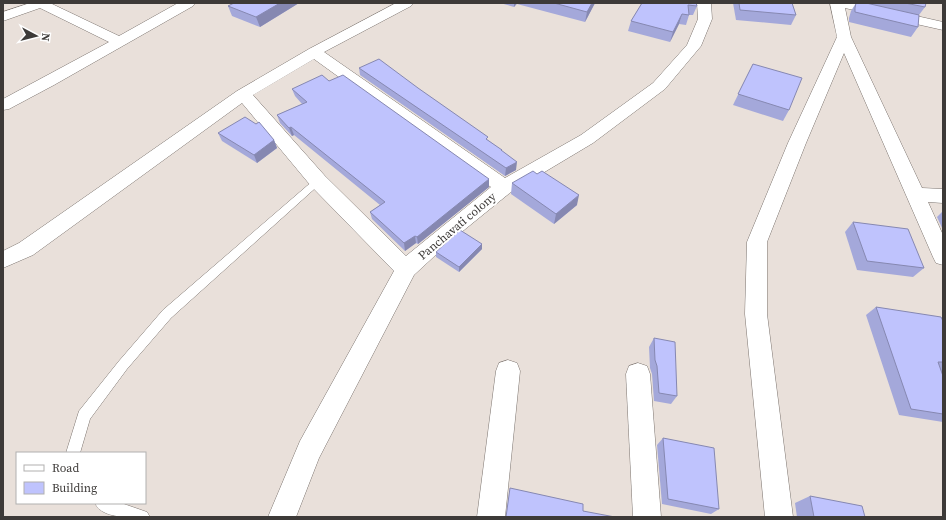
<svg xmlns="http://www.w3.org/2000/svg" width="946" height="520" font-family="'Source Serif 4',serif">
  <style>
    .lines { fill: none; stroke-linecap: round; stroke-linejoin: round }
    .service-casing { stroke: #7c746f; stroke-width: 1 }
    .minor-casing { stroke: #7c746f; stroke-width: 1 }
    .service { fill: #fff; fill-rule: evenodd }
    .minor { fill: #fff; fill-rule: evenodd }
    .wall { fill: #a4a8da }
    .shaded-wall { fill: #8688b1 }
    .building { fill: #bfc3fd; stroke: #8688b1 }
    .labels { text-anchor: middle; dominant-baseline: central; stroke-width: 4; stroke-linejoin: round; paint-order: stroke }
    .street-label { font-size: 12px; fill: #3d3a38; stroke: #fff }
  </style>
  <rect width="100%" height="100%" fill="#e9e0da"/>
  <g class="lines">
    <!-- service casing -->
    <g class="service-casing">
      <g id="service">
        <path d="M318 178 323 181 321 183 171 318 127 369 90 419 80 453H66L79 411 119 361 163 310 315 179Z"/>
        <path d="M95 503H121L147 512 150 517C133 517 102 520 95 503Z"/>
      </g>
    </g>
    <!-- minor casing -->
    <g class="minor-casing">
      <g id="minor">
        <path d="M30 3H50L119 36 178 3H195L193 6 54 85 9 109 3 110V99L109 42 40 8 3 21V12Z"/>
        <path d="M396 3H413L411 6 324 52 505 178 581 135 653 83 687 45 698 19 697 3H711L712 19 701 46 665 89 593 143 511 192 453 239 414 275 319 458 296 517H268L300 441 394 271 311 186 242 103 33 255 3 268V251L19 243 237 91 309 49ZM314 59 491 187 406 256 325 176 253 95Z"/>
        <path d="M830 3H859L943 22V30L845 8 851 37 922 188 943 189V203L928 202 943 235V265L936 263 933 257 844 53 806 143 767 242V314L793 517H765L745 314 747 242 788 143 837 37Z"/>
        <path d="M508 360 517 363 520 371 505 517H477L496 371 499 363Z"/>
        <path d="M638 363 647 366 650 374 661 517H633L626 374 629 366Z"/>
      </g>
    </g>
    <!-- service -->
    <use href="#service" class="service"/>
    <!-- minor -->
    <use href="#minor" class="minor"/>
  </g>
  <!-- wall -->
  <g class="wall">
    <path d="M299 3 260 27 232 16 228 6Z"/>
    <path d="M500 3H595L585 22 517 4 514 7Z"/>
    <path d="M642 3H696L697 6 693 15H689L686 25 679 24 670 42 628 31 631 21Z"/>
    <path d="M733 3H792L796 15 791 25 736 20Z"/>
    <path d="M856 3H926L925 7 919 15 918 27 911 37 849 22V18L851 11Z"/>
    <path d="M753 64 789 110 783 121 733 105Z"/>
    <path d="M359 68 488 140 502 151 516 170 505 176 360 75Z"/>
    <path d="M329 81 489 187 418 244 416 243 405 251 372 219 370 212 380 205 294 135 292 136 280 123 277 115 302 104 295 96 292 89Z"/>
    <path d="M218 133 274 140 277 148 257 163 222 141Z"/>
    <path d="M512 183 577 205 554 224 511 194Z"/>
    <path d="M943 211V230L937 217Z"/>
    <path d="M853 222 924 268 913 277 857 270 845 232Z"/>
    <path d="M482 244V249L459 272 436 257V252Z"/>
    <path d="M876 307 943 321V371H941L943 376V422L899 415 866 315Z"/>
    <path d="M654 338 677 396 671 404 654 401 652 374 650 368 649 347Z"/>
    <path d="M663 438 719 509 711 514 662 504 657 445Z"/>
    <path d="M810 496 865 517H797L795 503Z"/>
  </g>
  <!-- shaded-wall -->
  <g class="shaded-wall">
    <path d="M280 3H299L260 27 256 17Z"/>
    <path d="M514 3H517L514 7Z"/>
    <path d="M592 3H595L585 22 587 12Z"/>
    <path d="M682 14 679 24 670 42 673 32Z"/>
    <path d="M291 127 294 135 292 136 289 128Z"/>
    <path d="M274 140 277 148 257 163 254 155Z"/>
    <path d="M517 162 516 170 505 176 506 168Z"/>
    <path d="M489 179V187L418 244 417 237Z"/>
    <path d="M579 195 577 205 554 224 556 214Z"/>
    <path d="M415 236 416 243 405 251 404 243Z"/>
    <path d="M482 244V249L459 272V267Z"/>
  </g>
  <!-- building -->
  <g class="building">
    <path d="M234 3H280L256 17 228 6Z"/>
    <path d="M554 3H592L587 12Z"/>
    <path d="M642 3H696L697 6 688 5 689 15 682 14 673 32 631 21Z"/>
    <path d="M739 3H792L796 15 740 10Z"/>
    <path d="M856 3H866L919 15 918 27 855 12V8Z"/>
    <path d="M905 3H926L925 7Z"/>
    <path d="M379 59 418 88 488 137 486 139 502 150H501L517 162 506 168 359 68Z"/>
    <path d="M753 64 802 78 789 110 738 94Z"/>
    <path d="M322 75 329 81 343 75 489 179 417 237 415 236 404 243 370 212 385 202 291 127 289 128 277 115 307 102 292 89Z"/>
    <path d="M245 117 256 124 259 122 274 140 254 155 218 133Z"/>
    <path d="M533 171 537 174 542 171 579 195 556 214 512 183Z"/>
    <path d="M853 222 908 229 924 268 867 261Z"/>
    <path d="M460 230 482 244 459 267 436 252Z"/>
    <path d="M876 307 941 317 943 321V362H938L943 376V414L911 409Z"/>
    <path d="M654 338 675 342 677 396 659 393 657 366 655 360Z"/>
    <path d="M663 438 714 448 719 509 668 499Z"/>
    <path d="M510 488 583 504V511L615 517H506Z"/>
    <path d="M810 496 862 506 865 517H814Z"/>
  </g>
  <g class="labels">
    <!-- street labels -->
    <g class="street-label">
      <text transform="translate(457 226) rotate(-40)">Panchavati colony</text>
    </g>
  </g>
  <!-- border -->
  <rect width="946" height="520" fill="none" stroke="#3d3a38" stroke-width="8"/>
  <!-- legend -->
  <rect x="16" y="452" width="130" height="52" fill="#ffffff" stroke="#b1b0af"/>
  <rect x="24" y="465" width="20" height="6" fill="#ffffff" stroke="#b1b0af"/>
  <text x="52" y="472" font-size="12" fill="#3d3a38">Road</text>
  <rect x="24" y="482" width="20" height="12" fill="#bfc3fd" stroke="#b1b0af"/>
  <text x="52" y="492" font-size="12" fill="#3d3a38">Building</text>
  <!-- north arrow -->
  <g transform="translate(36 36) rotate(97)" stroke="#ffffff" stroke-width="3" paint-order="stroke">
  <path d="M0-3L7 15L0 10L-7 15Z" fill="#3d3a38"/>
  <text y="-6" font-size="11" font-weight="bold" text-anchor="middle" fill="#3d3a38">N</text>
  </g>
</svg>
